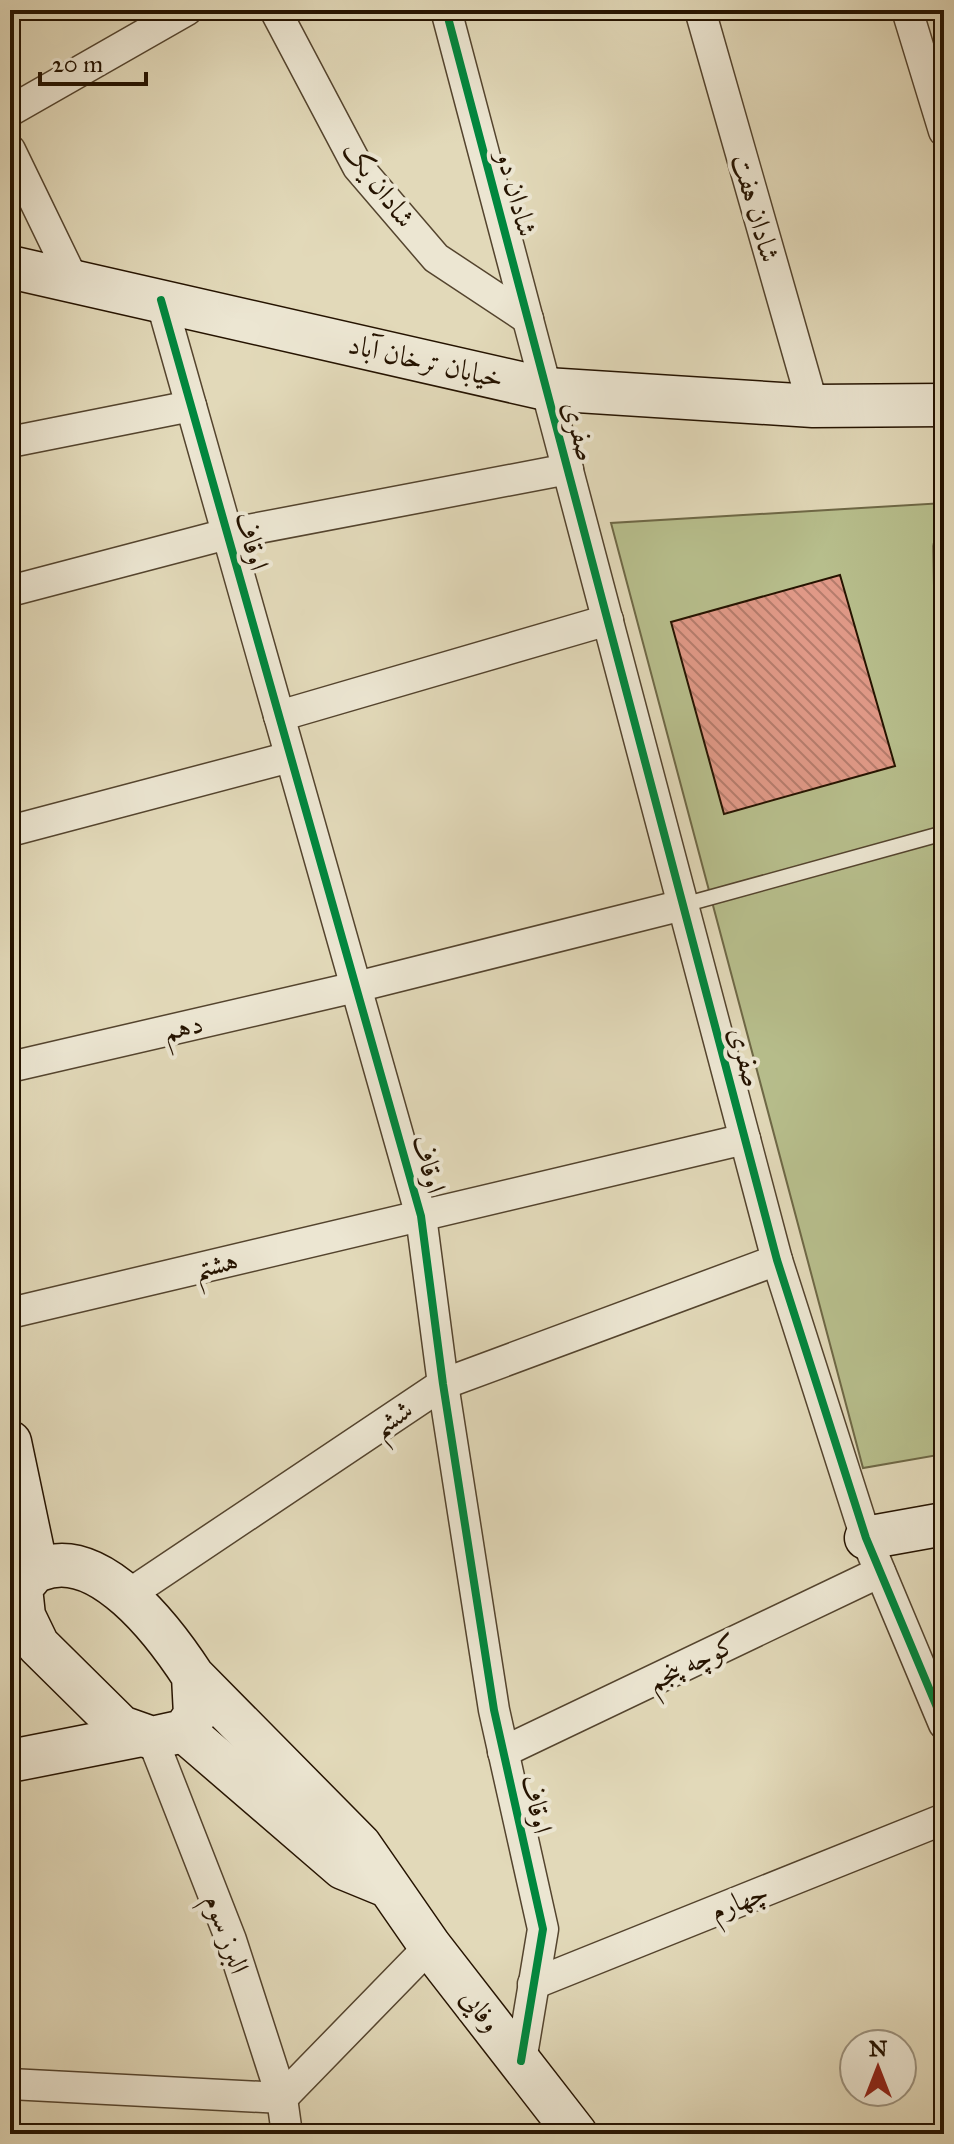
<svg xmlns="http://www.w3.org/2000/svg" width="954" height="2144" font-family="'IM FELL Great Primer',Amiri,serif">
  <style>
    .park { fill: #b7be8c; stroke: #6e6846; stroke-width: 2 }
    .building { fill: url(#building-back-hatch); stroke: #251300; stroke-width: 2 }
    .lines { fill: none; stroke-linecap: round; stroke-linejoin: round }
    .lane-casing { stroke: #54442e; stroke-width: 17 }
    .street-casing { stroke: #54442e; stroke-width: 33 }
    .secondary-casing { stroke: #251300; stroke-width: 45 }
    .lane { stroke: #ece6d2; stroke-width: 14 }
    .street { stroke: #ece6d2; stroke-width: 30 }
    .secondary { stroke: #ece6d2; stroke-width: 42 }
    .cycleway-casing { stroke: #ece6d2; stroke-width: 13 }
    .cycleway { stroke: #00873e; stroke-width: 8 }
    .labels { text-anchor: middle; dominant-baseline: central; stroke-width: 8; stroke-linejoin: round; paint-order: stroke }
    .street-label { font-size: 28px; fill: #251300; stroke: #ece6d2 }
  </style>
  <defs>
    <pattern id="building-back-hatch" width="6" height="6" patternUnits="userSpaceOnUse" patternTransform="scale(2)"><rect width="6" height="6" fill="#e09987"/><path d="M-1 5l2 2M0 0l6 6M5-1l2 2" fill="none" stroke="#b57c6c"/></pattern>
  </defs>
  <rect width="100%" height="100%" fill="#e2d9b9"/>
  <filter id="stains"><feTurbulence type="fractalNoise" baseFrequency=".0025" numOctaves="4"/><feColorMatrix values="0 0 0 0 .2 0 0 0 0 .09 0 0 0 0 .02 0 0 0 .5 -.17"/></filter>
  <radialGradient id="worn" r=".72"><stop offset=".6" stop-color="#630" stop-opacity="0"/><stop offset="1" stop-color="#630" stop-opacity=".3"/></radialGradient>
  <!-- park -->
  <path class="park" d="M944 503V1454L863 1468 611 523Z"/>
  <!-- building -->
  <path class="building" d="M840 575 895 766 724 814 671 622Z"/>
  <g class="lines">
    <!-- lane casing -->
    <g class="lane-casing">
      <g id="lane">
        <path d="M941 546 944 784"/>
        <path d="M683 905 944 833"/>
      </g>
    </g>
    <!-- street casing -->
    <g class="street-casing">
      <g id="street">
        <path d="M275 10 358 167 436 258 528 319"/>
        <path d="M446 10 777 1260 866 1538 944 1724"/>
        <path d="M700 10 813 406"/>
        <path d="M907 10 944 131"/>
        <path d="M10 111 187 10"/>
        <path d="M10 150 73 280"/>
        <path d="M161 300 421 1216 443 1384 494 1710 543 1929 521 2061"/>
        <path d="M10 442 191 406"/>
        <path d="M10 591 227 534 568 469"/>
        <path d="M279 716 608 620"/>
        <path d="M10 831 290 757"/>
        <path d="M10 1067 356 987 683 905"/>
        <path d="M10 1313 745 1139"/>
        <path d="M125 1597 443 1384 777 1260"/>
        <path d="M152 1738 231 1940 282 2098 287 2134"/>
        <path d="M503 1752 880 1572"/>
        <path d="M533 1984 944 1819"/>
        <path d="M10 2084 282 2098 430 1946"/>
      </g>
    </g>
    <!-- secondary casing -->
    <g class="secondary-casing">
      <g id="secondary">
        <path d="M10 267 546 389 813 406 944 405"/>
        <path d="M10 1442 37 1570"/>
        <path d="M866 1538 944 1524"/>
        <path d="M193 1676 195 1715 184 1731 152 1738 121 1727 38 1645 24 1616 21 1588C26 1582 32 1573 39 1570 99 1544 165 1633 193 1676L360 1845 430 1946 576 2134"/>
        <path d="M184 1731 343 1868 382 1884"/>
        <path d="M10 1761 142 1735"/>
      </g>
    </g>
    <!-- lane -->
    <use href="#lane" class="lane"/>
    <!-- street -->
    <use href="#street" class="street"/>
    <!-- secondary -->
    <use href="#secondary" class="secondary"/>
    <!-- cycleway casing -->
    <g class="cycleway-casing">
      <g id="cycleway">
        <path d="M446 10 777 1260 866 1538 944 1724"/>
        <path d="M161 300 421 1216 443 1384 494 1710 543 1929 521 2061"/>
      </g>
    </g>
    <!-- cycleway -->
    <use href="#cycleway" class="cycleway"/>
  </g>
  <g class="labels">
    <!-- street labels -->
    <g class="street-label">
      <text transform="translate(379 184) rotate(53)">شادان یک</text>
      <text transform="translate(517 194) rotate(75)">شادان دو</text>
      <text transform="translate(756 208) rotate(74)">شادان هفت</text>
      <text transform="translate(426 361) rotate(13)">خیابان ترخان آباد</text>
      <text transform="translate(580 431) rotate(75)">صفری</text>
      <text transform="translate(252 541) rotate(74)">اوقاف</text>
      <text transform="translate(183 1027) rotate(-13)">دهم</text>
      <text transform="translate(746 1057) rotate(75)">صفری</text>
      <text transform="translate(429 1164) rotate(74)">اوقاف</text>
      <text transform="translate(216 1264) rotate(-13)">هشتم</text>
      <text transform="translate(392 1418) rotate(-34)">ششم</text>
      <text transform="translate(692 1662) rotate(-26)">کوچه پنجم</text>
      <text transform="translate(537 1804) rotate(77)">اوقاف</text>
      <text transform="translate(739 1901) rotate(-22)">چهارم</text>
      <text transform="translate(227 1934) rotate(70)">البرز سوم</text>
      <text transform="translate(481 2010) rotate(52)">وفایی</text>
    </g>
  </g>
  <!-- margin -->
  <rect width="954" height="2144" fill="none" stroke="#e2d9b9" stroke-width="40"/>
  <rect x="12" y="12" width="930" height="2120" fill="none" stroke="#251300" stroke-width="4"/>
  <rect x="20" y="20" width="914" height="2104" fill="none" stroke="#251300" stroke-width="2"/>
  <!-- north arrow -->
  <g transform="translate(878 2068)"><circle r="38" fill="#ece6d2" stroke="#9c927e" stroke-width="2"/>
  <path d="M0-6L14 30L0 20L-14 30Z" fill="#8f2418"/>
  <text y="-12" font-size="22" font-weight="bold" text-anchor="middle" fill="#251300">N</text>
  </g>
  <!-- scale -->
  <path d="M40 72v12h106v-12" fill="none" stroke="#251300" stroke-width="4"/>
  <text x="52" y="72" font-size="24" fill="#251300" stroke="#ece6d2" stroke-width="6" paint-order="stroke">20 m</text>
  <rect width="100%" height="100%" filter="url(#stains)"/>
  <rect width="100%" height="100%" fill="url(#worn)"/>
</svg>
